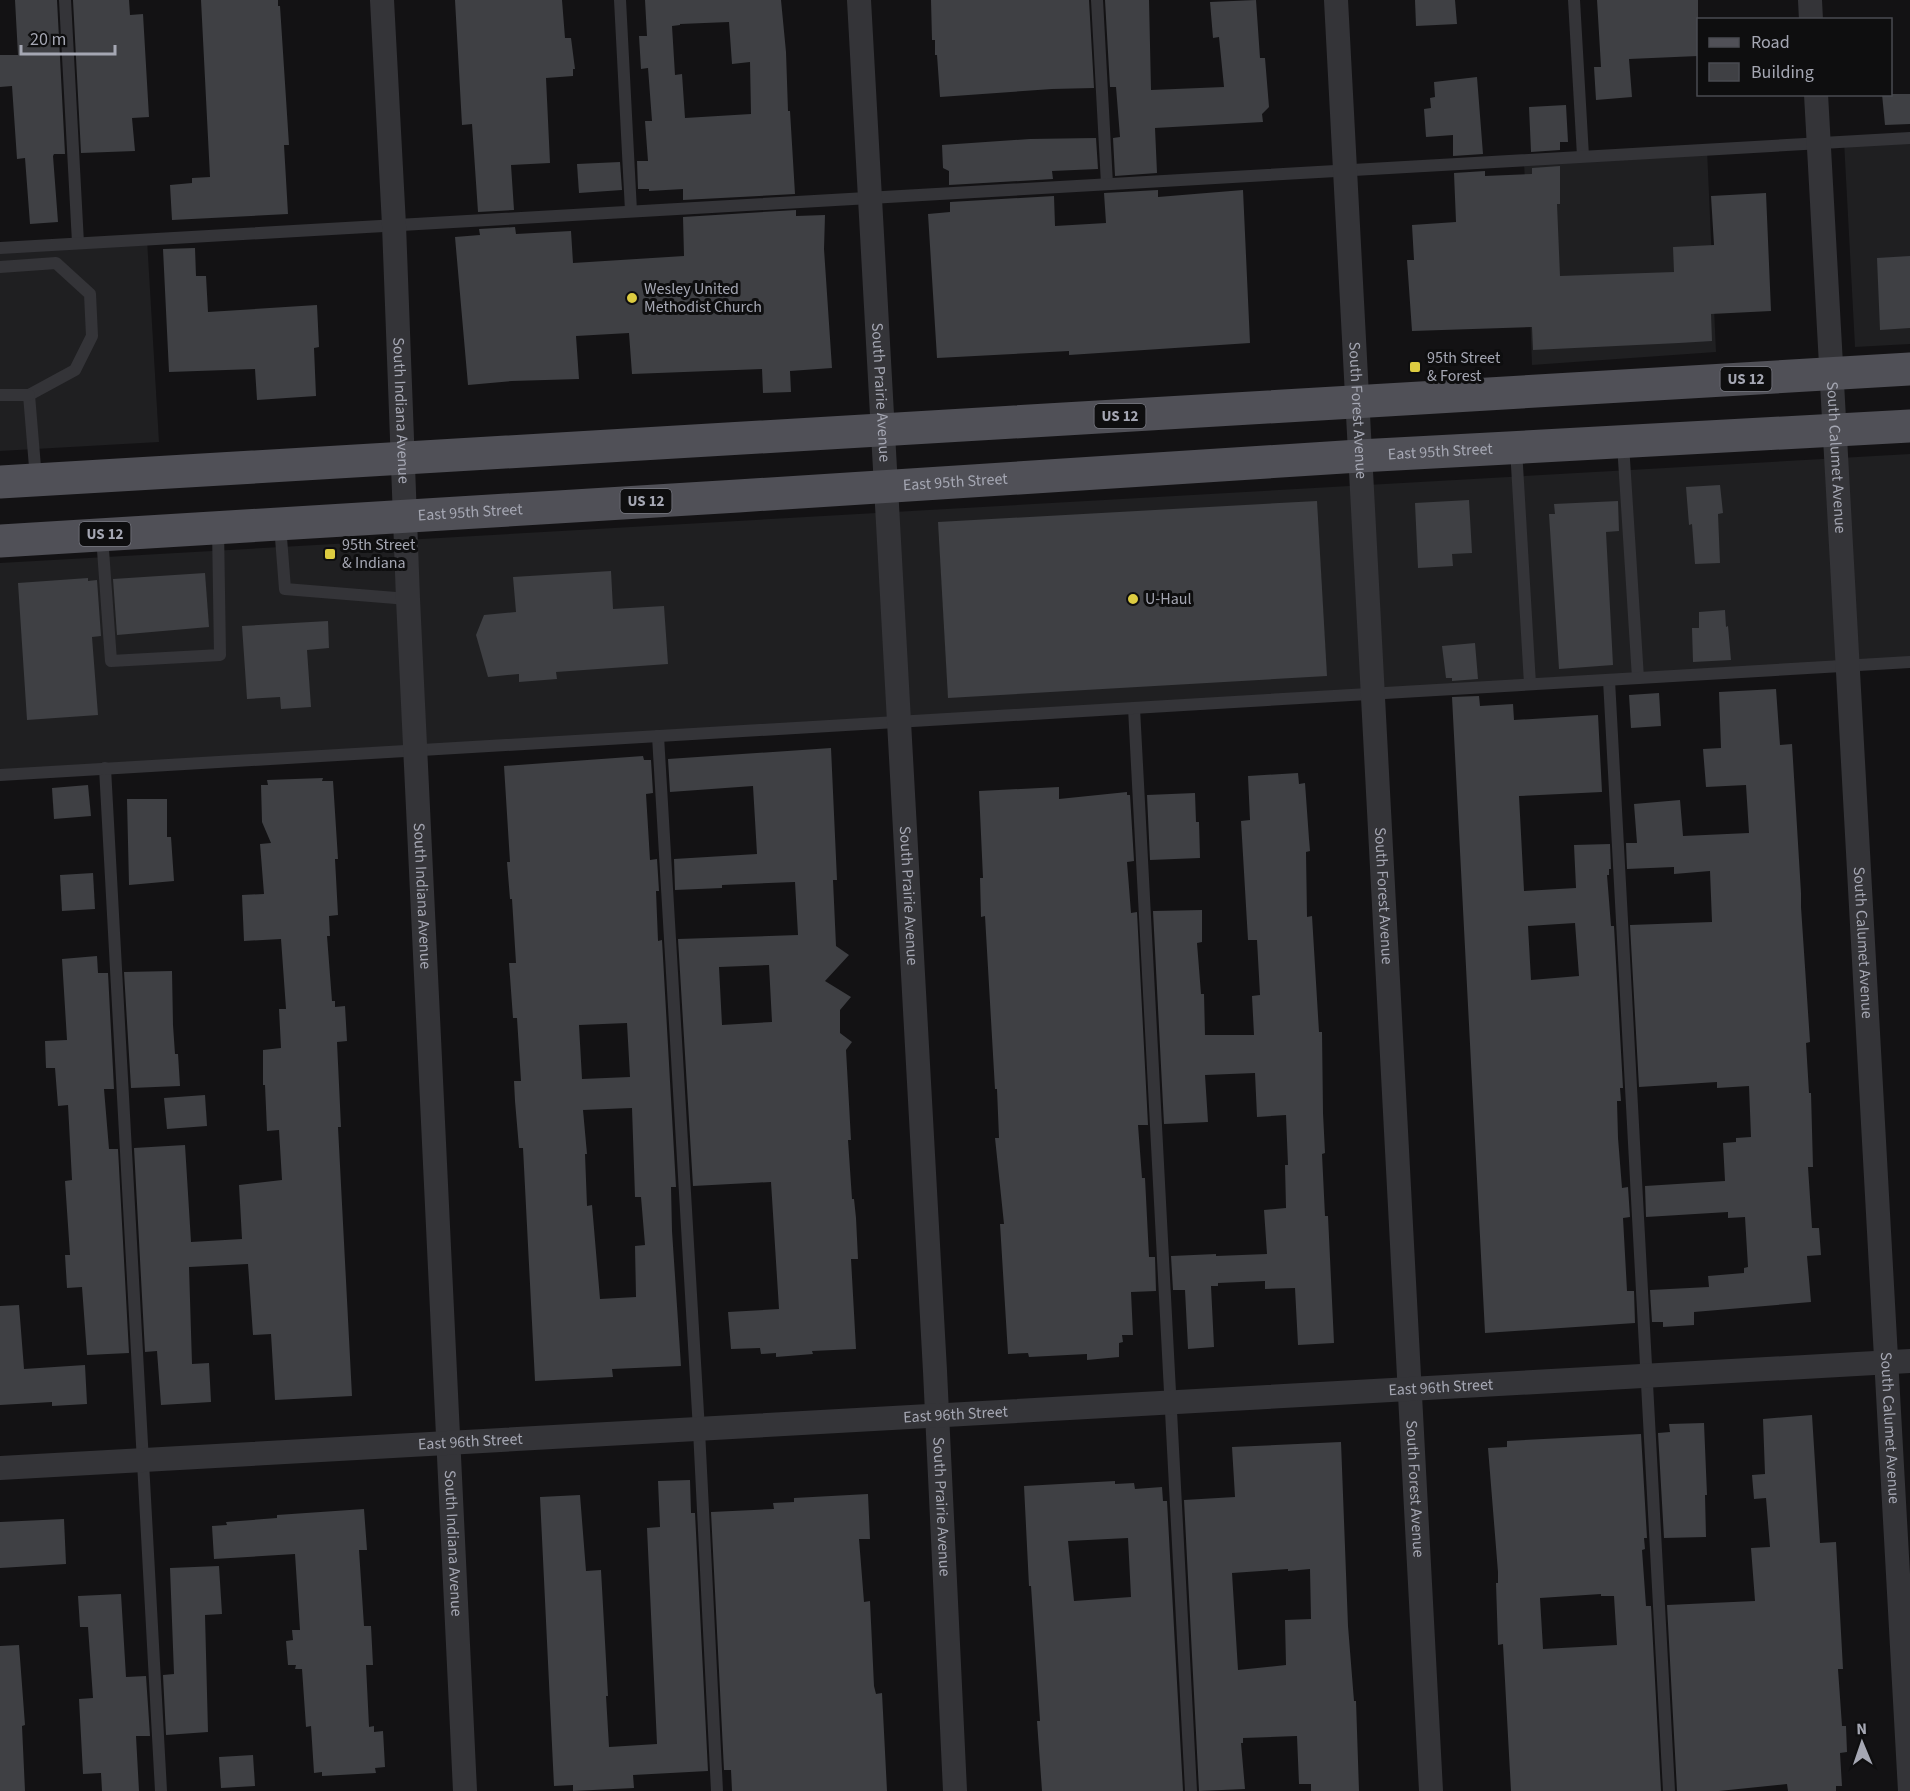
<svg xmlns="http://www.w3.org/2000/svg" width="1910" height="1791" font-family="'Source Sans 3',sans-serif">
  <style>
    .built { fill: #1f1f21 }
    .building { fill: #3f4044; fill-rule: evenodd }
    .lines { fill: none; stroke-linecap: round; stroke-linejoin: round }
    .lane { stroke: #343438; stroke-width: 12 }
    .street { stroke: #343438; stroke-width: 24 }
    .primary { stroke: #505057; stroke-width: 33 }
    .poi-dot { fill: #ddcc41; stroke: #0e0e0f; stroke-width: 2 }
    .labels { text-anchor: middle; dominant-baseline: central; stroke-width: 6; stroke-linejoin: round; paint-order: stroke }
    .shield { fill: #0e0e0f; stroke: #787982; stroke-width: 1.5 }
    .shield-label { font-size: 15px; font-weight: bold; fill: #a5a7b3 }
    .poi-label { font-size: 16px; fill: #a5a7b3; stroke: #0e0e0f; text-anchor: start }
    .street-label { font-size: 16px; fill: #a5a7b3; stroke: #0e0e0f }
  </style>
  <rect width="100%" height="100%" fill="#131214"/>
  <!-- built -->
  <g class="built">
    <path d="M1910 138V344L1855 347 1844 141Z"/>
    <path d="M1707 149 1716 352 1532 365 1524 160Z"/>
    <path d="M147 239 159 442 0 451V248Z"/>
    <path d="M1910 454V666L0 779V563Z"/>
  </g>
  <!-- building -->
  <g class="building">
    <path d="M15 0H57L65 154H54L53 156 58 222 30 224 25 158 17 159 12 86 0 87V55H18Z"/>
    <path d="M73 0H129L130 15 143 14 149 117 132 118 135 151 81 153Z"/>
    <path d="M201 0H278V6H280L289 145H284L288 214 172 220 170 185 192 183V178L210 177Z"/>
    <path d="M455 0H562L565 38H571L575 69H573V76L546 78 550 163 511 165 514 210 478 212 472 124 462 125Z"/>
    <path d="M645 0H781L786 52 788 111H790L795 194 683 200V189L649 191V189H638L637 161H648L645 121H652L648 68 641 69 639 36H647ZM729 22 732 64 750 62 751 114 685 118 682 74 675 75 672 26 680 25V24Z"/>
    <path d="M931 0H1089L1094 88 1052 89 940 97 937 55H935V40H932Z"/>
    <path d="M1105 0H1149L1151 90 1224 87 1219 37 1213 38 1210 2 1256 0 1260 58H1265L1269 107 1262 114 1263 122 1155 128 1157 173 1115 176 1113 138 1120 137 1116 87H1110Z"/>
    <path d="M1415 0H1455L1457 24 1416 26Z"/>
    <path d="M1597 0H1698V56L1629 59 1632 97 1596 100 1594 67H1601Z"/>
    <path d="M1477 77 1483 154 1453 156V135L1426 137 1424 109 1431 108 1430 98 1435 97 1434 82Z"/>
    <path d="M1882 94H1910V124L1885 125Z"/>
    <path d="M1566 105 1568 142H1560V150L1531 152 1529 107Z"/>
    <path d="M1096 138 1098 169 1052 171 1053 179 949 185V171L943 168 942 145 1030 139Z"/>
    <path d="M620 162 622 190 579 193 577 164Z"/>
    <path d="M1560 166V204H1557L1560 276 1674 272 1673 247 1714 245 1711 196 1766 193 1771 311 1711 314 1712 341 1679 343 1533 350 1532 327 1412 331 1407 260H1414L1412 225 1456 222 1454 173 1485 171V176L1532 174V168Z"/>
    <path d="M1158 190V197L1243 190 1250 343 1069 355V351L937 358 928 214 950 212V202L1054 196 1055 226 1106 223 1104 193Z"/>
    <path d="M796 210V216L825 215 824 249 832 368 790 371 791 392 763 393 762 369 632 374 629 333 576 336 579 379 512 381 468 385 455 237 480 235 479 229 515 227 516 234 571 231 573 263 684 256 683 217Z"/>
    <path d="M195 248 196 276H206L208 312 317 305 319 347 314 348 316 396 257 400 255 369 169 372 163 249Z"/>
    <path d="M1910 256V328L1880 330 1877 258Z"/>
    <path d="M1720 485 1723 513 1718 514 1720 563 1695 564 1692 524 1689 525 1686 487Z"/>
    <path d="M1469 500 1472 553 1452 554 1453 566 1418 568 1415 503Z"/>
    <path d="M1317 501 1327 676 948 698 938 522Z"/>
    <path d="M1618 501 1619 531 1606 532 1613 665 1559 669 1549 514H1555L1554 504Z"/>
    <path d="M611 571 613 609 664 606 668 664 556 672 557 679 519 682V674L488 677 476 635 484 615 516 612 513 577Z"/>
    <path d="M205 573 209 627 117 635 113 579Z"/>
    <path d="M88 578V581L97 580 101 636 92 637 98 715 27 720 18 583Z"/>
    <path d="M1725 610 1726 627 1728 626 1731 660 1693 662 1692 628H1699V612Z"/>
    <path d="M328 621 329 648 307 650 311 707 281 709 280 697 247 699 242 626Z"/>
    <path d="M1475 643 1478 679 1452 681V678H1446L1442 646Z"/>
    <path d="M1776 689 1780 745 1792 744 1801 893V907L1810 1042 1806 1043 1809 1093H1811L1813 1167H1808L1812 1228H1819L1821 1255 1807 1256 1811 1302 1694 1312V1325L1663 1327V1322H1652L1650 1290 1709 1287 1708 1276 1744 1273V1268L1748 1267 1745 1217 1728 1218V1212L1646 1217 1645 1186 1725 1181 1723 1143 1736 1142V1138L1751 1137 1749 1086 1717 1088V1082L1639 1087 1630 925 1712 922 1710 871 1674 874V867L1627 869 1626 843H1637L1634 804 1680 800 1683 836 1749 833 1746 785 1706 787 1703 749 1721 748 1719 692Z"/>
    <path d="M1659 693 1661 726 1631 728 1629 695Z"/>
    <path d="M1479 696 1480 706 1513 704 1514 720 1598 715 1602 792 1519 796 1524 891 1576 888 1574 845 1610 844 1611 869H1609V875H1607L1611 926H1614L1623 1088H1620L1621 1101H1617L1618 1138 1622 1188 1628 1187 1630 1217 1623 1218 1627 1291H1634L1635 1323 1485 1333 1452 697ZM1575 923 1579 976 1531 980 1528 926Z"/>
    <path d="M831 748 837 880H833L836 946 849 955 825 981 851 997 840 1010V1033L852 1042 846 1050 851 1140H848L852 1199H854L856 1218 858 1259H851L856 1349 812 1351 813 1354 776 1357V1353L761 1354 760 1348 731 1349 728 1312 779 1309 771 1182 693 1186 678 939 798 935 795 882 722 885V888L675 890 674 859 757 854 753 786 670 792 668 759ZM769 965 772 1022 722 1025 719 967Z"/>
    <path d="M643 756 644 760H651L653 793 646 794 650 860 657 859 659 891H656L658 941 662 940 676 1187H671L672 1231 681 1366 612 1369 613 1377 535 1381 523 1148H519L515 1101 514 1081H521L517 1018H513L509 963H516L512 899H510L507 862H510L504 766ZM627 1023 630 1077 582 1079 579 1025ZM632 1108 635 1197H641L645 1245 635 1246 636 1297 600 1299 592 1205 587 1206 585 1154H587L583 1110Z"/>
    <path d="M1298 773 1299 784 1305 783 1309 839 1310 851 1306 852 1307 917 1312 916 1319 1032H1322L1323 1113 1325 1153 1322 1154 1325 1216H1328L1334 1343 1298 1345 1295 1288 1265 1289V1281L1218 1283V1286H1211L1214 1347 1188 1349 1185 1290H1173L1171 1256 1216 1254V1256L1267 1254 1264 1210 1286 1208 1285 1165H1288L1286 1115 1257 1117 1255 1073 1205 1075 1208 1122 1164 1124 1153 911 1202 910V942L1197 943 1201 994H1204L1205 1035H1254L1252 996 1260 995 1257 940H1248L1241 821 1250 820 1248 776Z"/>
    <path d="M323 778 322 781H333L338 859H335L338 915 329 916 330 936H327L332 1001H335V1007L345 1006 347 1041 337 1042 341 1127H338L352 1396 275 1400 271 1334 253 1335 248 1264 189 1267 192 1364 209 1363 211 1402 161 1405 157 1351 145 1352 134 1148 185 1145 191 1242 242 1239 239 1185 282 1180 279 1130 267 1131 265 1085H263V1050L281 1048 279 1009H286L281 939 244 941 242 895 264 894 260 844 271 843 262 822 261 785H268L267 780Z"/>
    <path d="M88 785 91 816 54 819 52 788Z"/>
    <path d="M1059 787V799L1127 792V795H1130L1134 861 1127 862 1131 913 1137 912 1148 1125H1138L1142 1178H1145L1149 1257H1155L1156 1291 1131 1292 1133 1335H1122L1123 1342 1119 1343V1357L1087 1360V1354L1029 1357 1028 1353 1008 1354 1000 1224H1004L995 1138H999L997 1089H995L985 916 981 917 980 878H983L979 791Z"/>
    <path d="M1195 793 1196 822H1199L1200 858 1150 860 1147 795Z"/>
    <path d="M127 799H167V837H171L174 881 129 885Z"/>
    <path d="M93 873 95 909 62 911 60 875Z"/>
    <path d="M97 956 98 973H108L114 1089H104L109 1149H118L129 1353 87 1355 82 1287 67 1288 65 1255H70L65 1181 72 1180 68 1105 58 1106 55 1068H46L45 1041 67 1040 62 959Z"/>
    <path d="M172 971 173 1025 175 1054H178L180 1086 131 1088 124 972Z"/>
    <path d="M205 1095 207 1126 167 1129 164 1098Z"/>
    <path d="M19 1305 24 1369 85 1365 87 1404 52 1406V1402L0 1405V1306Z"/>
    <path d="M1812 1415 1820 1543 1836 1542 1843 1669H1838L1842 1726H1846L1847 1752 1840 1753 1842 1786H1836V1791H1788L1787 1784 1719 1791H1677L1667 1605 1755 1601 1751 1548 1770 1547 1766 1498 1754 1499 1752 1475 1765 1474 1763 1419Z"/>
    <path d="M1704 1423 1707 1495H1705L1706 1537 1664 1538 1658 1433 1670 1432 1669 1424Z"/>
    <path d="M1641 1434 1647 1538H1644L1645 1549 1642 1550 1646 1606H1651L1661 1791H1511L1503 1644 1498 1645 1496 1583H1498V1572L1488 1448 1507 1447V1441ZM1601 1594V1596H1614L1617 1645 1543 1649 1540 1598Z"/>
    <path d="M1341 1442 1348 1626 1354 1701H1356L1359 1791H1311V1784H1299L1297 1736 1243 1738V1743H1241L1245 1789 1199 1791 1184 1500 1235 1497 1232 1447ZM1288 1569V1571L1310 1569 1311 1619 1285 1620 1286 1665 1238 1670 1232 1573Z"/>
    <path d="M690 1480 691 1513H695L708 1771 633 1775 634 1788 573 1791V1785L554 1786 540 1497 580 1495 586 1571 601 1570 608 1696H606L609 1747 657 1744 647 1528 660 1527 658 1481Z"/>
    <path d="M1115 1481V1484L1134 1483 1135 1489 1162 1487 1163 1501H1167L1183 1791H1042L1037 1721H1040L1031 1586H1029L1024 1486ZM1128 1538 1131 1597 1074 1601 1068 1541Z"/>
    <path d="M868 1494 870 1539H859L864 1602 870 1601 874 1686 876 1694 882 1693 887 1791H732L731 1770H724L711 1512 774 1509 773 1503 794 1502V1498Z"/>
    <path d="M364 1509 367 1550H359L364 1626H371L373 1665H366L369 1727 374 1726V1732L383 1731 385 1767 375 1768 376 1773 322 1776V1772L314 1773 311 1726 306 1727 302 1669H295L296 1665H288L286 1641 293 1640 292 1630H300L295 1554 214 1559 212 1526 227 1525 226 1522 277 1518V1515Z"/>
    <path d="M64 1519 66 1564 0 1568V1522Z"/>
    <path d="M219 1566 222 1614 205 1615 208 1732 166 1735 163 1675 174 1674 170 1568Z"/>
    <path d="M121 1594 126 1677 146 1676 150 1736H136L139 1791H102L101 1773 83 1774 79 1699 93 1698 88 1627H80L78 1596Z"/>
    <path d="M19 1645 25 1725 22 1726 25 1791H0V1646Z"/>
    <path d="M253 1755 255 1786 221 1788 219 1757Z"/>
  </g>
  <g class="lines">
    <!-- lane -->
    <g class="lane">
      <path d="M65 0 78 243"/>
      <path d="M620 0 631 211"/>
      <path d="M1097 0 1107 184"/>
      <path d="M1574 0 1583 156"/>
      <path d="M0 248 1910 138"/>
      <path d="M0 267 56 263 90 294 92 336 75 370 29 395 36 479"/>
      <path d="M0 395H29"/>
      <path d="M1623 444 1638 678"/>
      <path d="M1516 449 1530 684"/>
      <path d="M280 525 285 589 408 599"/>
      <path d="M102 536 111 661 220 655 218 528"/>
      <path d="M1609 680 1669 1791"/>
      <path d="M1134 708 1191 1791"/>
      <path d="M658 736 699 1430 717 1791"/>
      <path d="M105 768 161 1791"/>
      <path d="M0 775 1910 662"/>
    </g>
    <!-- street -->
    <g class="street">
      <path id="s1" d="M382 0 394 225 408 599 465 1791"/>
      <path id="s2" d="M859 0 935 1371 955 1791"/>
      <path id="s3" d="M1336 0 1431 1791"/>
      <path d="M1810 0 1811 20"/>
      <path id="s4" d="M1816 94 1910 1791"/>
      <path id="s5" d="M0 1468 1910 1361"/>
    </g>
    <!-- primary -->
    <g class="primary">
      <path d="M0 482 1910 369"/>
      <path id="s6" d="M0 541 738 496 1359 456 1910 426"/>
    </g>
  </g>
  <!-- markers -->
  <g class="poi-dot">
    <circle cx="632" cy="298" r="6"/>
    <rect x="1409" y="361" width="12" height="12" rx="3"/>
    <rect x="324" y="548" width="12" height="12" rx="3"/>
    <circle cx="1133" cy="599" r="6"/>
  </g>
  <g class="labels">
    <!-- shield labels -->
    <g class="shield">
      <rect x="1720.5" y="367" width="51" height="24" rx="4.5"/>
      <rect x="1094.5" y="404" width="51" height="24" rx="4.5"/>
      <rect x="620.5" y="489" width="51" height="24" rx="4.5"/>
      <rect x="79.5" y="522" width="51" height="24" rx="4.5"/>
    </g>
    <g class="shield-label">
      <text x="1746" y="379">US 12</text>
      <text x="1120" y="416">US 12</text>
      <text x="646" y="501">US 12</text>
      <text x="105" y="534">US 12</text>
    </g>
    <!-- poi labels -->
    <g class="poi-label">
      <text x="644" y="289">Wesley United<tspan x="644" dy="18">Methodist Church</tspan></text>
      <text x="1427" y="358">95th Street<tspan x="1427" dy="18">&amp; Forest</tspan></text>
      <text x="342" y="545">95th Street<tspan x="342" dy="18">&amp; Indiana</tspan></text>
      <text x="1145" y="599">U-Haul</text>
    </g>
    <!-- street labels -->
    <g class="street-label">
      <text stroke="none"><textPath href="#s2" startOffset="393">South Prairie Avenue</textPath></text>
      <text stroke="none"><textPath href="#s1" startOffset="411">South Indiana Avenue</textPath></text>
      <text stroke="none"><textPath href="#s3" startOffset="411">South Forest Avenue</textPath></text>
      <text stroke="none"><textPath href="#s6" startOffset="1443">East 95th Street</textPath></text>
      <text stroke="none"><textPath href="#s4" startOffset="364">South Calumet Avenue</textPath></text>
      <text stroke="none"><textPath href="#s6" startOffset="957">East 95th Street</textPath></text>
      <text stroke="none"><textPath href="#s6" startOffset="471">East 95th Street</textPath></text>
      <text stroke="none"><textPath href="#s2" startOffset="897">South Prairie Avenue</textPath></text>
      <text stroke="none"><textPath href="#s1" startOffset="897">South Indiana Avenue</textPath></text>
      <text stroke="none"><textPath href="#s3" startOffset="897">South Forest Avenue</textPath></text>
      <text stroke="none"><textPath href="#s4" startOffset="850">South Calumet Avenue</textPath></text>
      <text stroke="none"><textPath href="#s5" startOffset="1443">East 96th Street</textPath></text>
      <text stroke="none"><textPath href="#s5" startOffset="957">East 96th Street</textPath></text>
      <text stroke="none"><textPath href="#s4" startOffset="1336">South Calumet Avenue</textPath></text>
      <text stroke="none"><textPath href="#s5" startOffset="471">East 96th Street</textPath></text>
      <text stroke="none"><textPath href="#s3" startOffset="1491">South Forest Avenue</textPath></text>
      <text stroke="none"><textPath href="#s2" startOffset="1509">South Prairie Avenue</textPath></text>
      <text stroke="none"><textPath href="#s1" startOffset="1545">South Indiana Avenue</textPath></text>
    </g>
  </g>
  <!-- legend -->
  <rect x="1697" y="18" width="195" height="78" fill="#0e0e0f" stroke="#4a4b51" stroke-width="1.5"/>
  <rect x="1709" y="38" width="30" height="9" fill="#505057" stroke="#4a4b51" stroke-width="1.5"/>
  <text x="1751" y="48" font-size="18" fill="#a5a7b3">Road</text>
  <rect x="1709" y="63" width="30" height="18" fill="#3f4044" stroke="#4a4b51" stroke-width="1.5"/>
  <text x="1751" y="78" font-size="18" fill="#a5a7b3">Building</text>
  <!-- north arrow -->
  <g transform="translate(1862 1743) rotate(358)" stroke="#0e0e0f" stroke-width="4.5" paint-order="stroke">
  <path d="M0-4.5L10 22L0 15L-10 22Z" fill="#a5a7b3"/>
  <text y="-9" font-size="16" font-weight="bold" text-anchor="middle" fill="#a5a7b3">N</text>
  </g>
  <!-- scale -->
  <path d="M21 45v9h94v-9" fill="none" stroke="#a5a7b3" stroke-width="3"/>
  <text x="30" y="45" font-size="18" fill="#a5a7b3" stroke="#0e0e0f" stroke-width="4.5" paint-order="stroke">20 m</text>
</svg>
